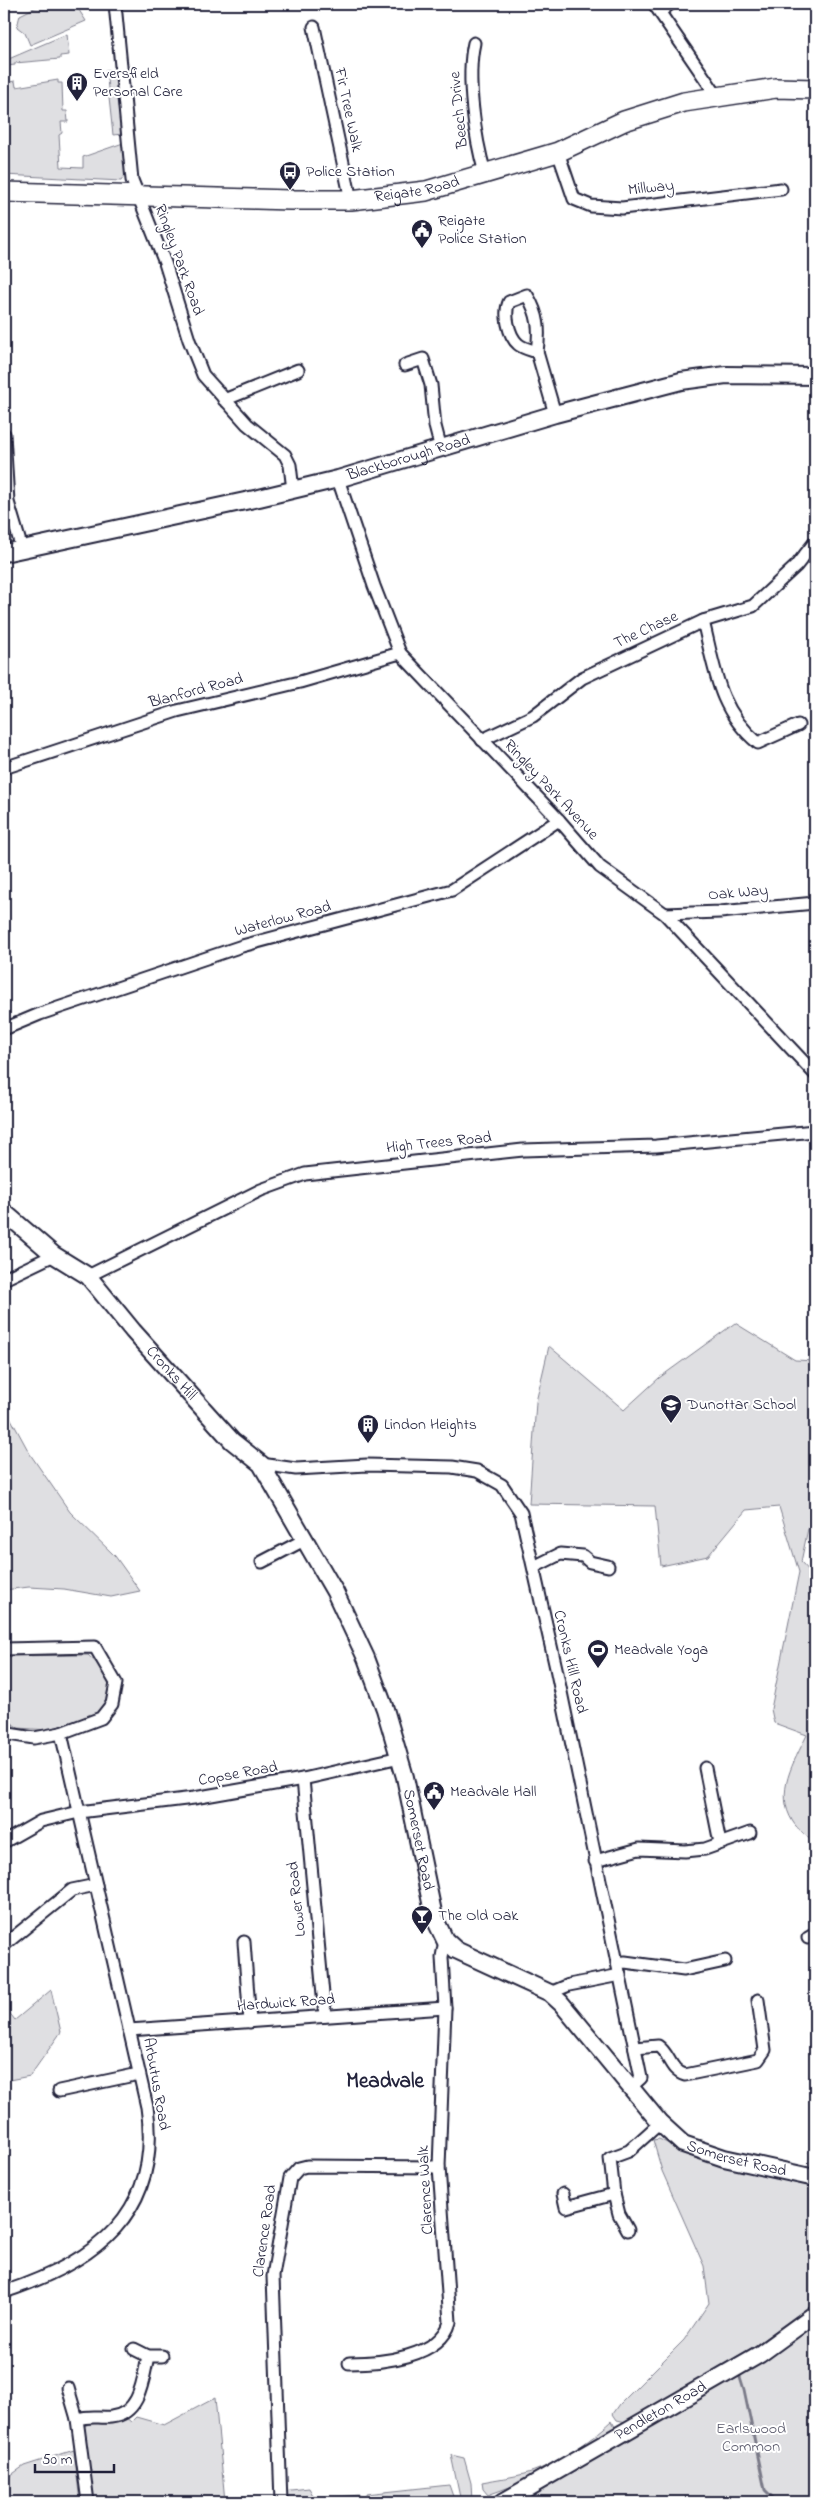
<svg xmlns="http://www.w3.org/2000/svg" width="819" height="2506" font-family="'Indie Flower',sans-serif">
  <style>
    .green { fill: #dfdfe2; stroke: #80808e }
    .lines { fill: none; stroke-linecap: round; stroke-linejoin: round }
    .stream { stroke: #7a7a88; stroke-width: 3 }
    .street-casing { stroke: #22223b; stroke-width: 15 }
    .secondary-casing { stroke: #22223b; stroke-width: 20 }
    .primary-casing { stroke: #22223b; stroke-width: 22 }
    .street { stroke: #fff; stroke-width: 11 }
    .secondary { stroke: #fff; stroke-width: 16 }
    .primary { stroke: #fff; stroke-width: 19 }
    .labels { text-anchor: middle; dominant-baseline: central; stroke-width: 4; stroke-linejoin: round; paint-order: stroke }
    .poi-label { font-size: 16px; fill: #22223b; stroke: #fff; text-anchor: start }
    .street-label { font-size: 16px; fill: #22223b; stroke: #fff }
    .park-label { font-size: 16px; fill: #5b5b6d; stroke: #fff }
    .district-label { font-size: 21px; font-weight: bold; fill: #22223b; stroke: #fff }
  </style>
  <rect width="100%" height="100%" fill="#fff"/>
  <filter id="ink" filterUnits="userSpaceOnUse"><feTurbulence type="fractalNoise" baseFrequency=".02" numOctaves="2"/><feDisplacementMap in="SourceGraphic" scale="10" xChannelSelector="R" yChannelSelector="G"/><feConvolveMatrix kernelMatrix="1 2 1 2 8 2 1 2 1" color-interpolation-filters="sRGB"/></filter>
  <g filter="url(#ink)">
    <!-- green -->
    <g class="green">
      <path d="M42 4H75L86 21 30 45 25 33 17 27 20 15Z"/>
      <path d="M67 34 69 55 60 56V59L15 63V65L7 66 9 82 15 81 16 87 58 80V83H62L63 111H67L68 122H61L62 133 59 135 61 167 83 168V157L126 142 128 171 121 181 4 175V61Z"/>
      <path d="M117 69 123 134 113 135 106 70Z"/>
      <path d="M735 1323 795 1360 815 1361V1504L813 1505 801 1562 815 1577V1844C808 1837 798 1830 793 1822 774 1792 794 1762 807 1735L774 1723 771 1709 799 1572 779 1507 746 1510 708 1556 661 1566 655 1506 529 1504 536 1402 549 1346 624 1410 659 1378Z"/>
      <path d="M4 1406 30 1454 70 1512 115 1556 140 1591 111 1597 64 1589 29 1587 4 1590Z"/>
      <path d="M88 1655 102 1668 110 1681 106 1706 98 1714 49 1730 18 1728 6 1718 4 1656Z"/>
      <path d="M51 1990 61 2032 30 2076 4 2081V2006L15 2020Z"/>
      <path d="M659 2139 694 2156 815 2183V2302L753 2347 626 2422 617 2420 613 2414 620 2404 684 2340 709 2303 704 2266 662 2171 653 2140Z"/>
      <path d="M815 2320V2502H516Z"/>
      <path d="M215 2398 225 2501 230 2502H91L83 2437 84 2426C98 2419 111 2426 124 2416L131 2422 136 2417 164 2425Z"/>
      <path d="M612 2421 615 2427 612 2434 534 2478 488 2495 483 2489 482 2482C497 2479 514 2477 528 2473 558 2464 589 2442 612 2421Z"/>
      <path d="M74 2450 80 2502H4V2480L24 2466Z"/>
      <path d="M451 2455 464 2458 471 2483 472 2502H461Z"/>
      <path d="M449 2485 455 2502H367L366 2494Z"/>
      <path d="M309 2488 315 2499 360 2495 362 2502H283L282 2491Z"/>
    </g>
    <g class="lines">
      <!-- stream -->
      <path class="stream" d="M739 2374 744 2390 765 2490 777 2502"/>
      <!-- street casing -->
      <g class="street-casing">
        <g id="street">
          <path d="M115 4 132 180 165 263 189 340 203 375 247 424 285 455 290 465 293 490"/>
          <path d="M654 4 717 96"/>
          <path d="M660 12 670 4"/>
          <path d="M314 27 351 200"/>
          <path d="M474 43C466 78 475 139 485 173"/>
          <path d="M558 152 574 199 591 206 622 208 781 189"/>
          <path d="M527 295C539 315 540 330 537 352 531 350 522 348 518 344 508 335 504 313 509 302Z"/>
          <path d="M537 352 555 414"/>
          <path d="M405 365 423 359 431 385 435 426 441 449"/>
          <path d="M224 400 298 370"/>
          <path d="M4 434 8 502 22 549"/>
          <path d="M338 479 374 586 400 653 559 820 600 867 665 914 815 1074"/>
          <path d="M703 621C715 669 718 710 758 743L798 725"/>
          <path d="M482 740 533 716 582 678 703 621 753 606 796 566 815 542"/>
          <path d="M4 768 177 711 300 682 400 653"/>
          <path d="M665 914 720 912 815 903"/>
          <path d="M4 1029 40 1014 242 946 452 890 559 820"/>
          <path d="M88 1276 261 1190 305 1174 523 1150 656 1146 815 1131"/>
          <path d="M4 1279 54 1255"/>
          <path d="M261 1464 296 1469 367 1465 452 1467 477 1471 502 1485 521 1513 556 1668 641 2078 631 2087"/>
          <path d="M262 1562 306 1539"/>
          <path d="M534 1567 560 1554 583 1556 590 1562 608 1566"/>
          <path d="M4 1649 95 1647 116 1683 112 1704 101 1718 61 1733 147 2107C163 2213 95 2262 4 2292"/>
          <path d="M4 1723 9 1734 34 1738 61 1733"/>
          <path d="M705 1768 720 1843"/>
          <path d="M303 1779 325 2016"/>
          <path d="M4 1842 41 1821 79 1812 194 1798 303 1779 400 1757"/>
          <path d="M595 1861 639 1849 685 1851 705 1849 750 1833"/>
          <path d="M808 1938 815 1934"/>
          <path d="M244 1942 250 2022"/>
          <path d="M4 1945 72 1890 96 1885"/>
          <path d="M617 1963 625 1962 684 1970 725 1961"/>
          <path d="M550 1993 569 1985 620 1975"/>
          <path d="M129 2030 445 2008"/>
          <path d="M635 2048 658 2046C670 2054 669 2070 685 2075L758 2060 765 2050 758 2000"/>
          <path d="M59 2091 139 2074"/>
          <path d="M563 2194 566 2207 614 2194 610 2158 629 2151 660 2123"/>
          <path d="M614 2194 619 2214 628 2230"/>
          <path d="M134 2349 148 2356H162"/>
          <path d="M349 2363C380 2363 440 2358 450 2322L439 2167 445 2008 442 1957 445 1940"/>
          <path d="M68 2388 77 2419 88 2502"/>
          <path d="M77 2419C91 2415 98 2418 111 2417 141 2414 143 2378 148 2356"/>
          <path d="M281 2502 273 2276 290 2178 299 2168 307 2166 439 2167"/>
        </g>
      </g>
      <!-- secondary casing -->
      <g class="secondary-casing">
        <g id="secondary">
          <path id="s1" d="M4 553 259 498 338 479 555 414 681 381 726 375 815 376"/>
          <path id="s2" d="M4 1212 54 1255 88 1276 133 1331 232 1441 261 1464 335 1592 366 1658 385 1709 405 1777 434 1917 445 1940 456 1950 550 1993 561 2003 660 2123 683 2144 724 2158 815 2178"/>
          <path id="s3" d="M503 2502 760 2354 815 2314"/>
        </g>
      </g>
      <!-- primary casing -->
      <g class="primary-casing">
        <g id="primary">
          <path id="s4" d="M4 192 290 200H351L426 191 558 152 624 121 684 102 776 88 815 89"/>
        </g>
      </g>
      <!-- street -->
      <use href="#street" class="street"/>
      <!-- secondary -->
      <use href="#secondary" class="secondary"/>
      <!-- primary -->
      <use href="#primary" class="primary"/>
    </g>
  </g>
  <!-- icons -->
  <defs>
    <g id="building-pin" transform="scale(1.125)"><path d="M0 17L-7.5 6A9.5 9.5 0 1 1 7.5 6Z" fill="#22223b" stroke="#fff"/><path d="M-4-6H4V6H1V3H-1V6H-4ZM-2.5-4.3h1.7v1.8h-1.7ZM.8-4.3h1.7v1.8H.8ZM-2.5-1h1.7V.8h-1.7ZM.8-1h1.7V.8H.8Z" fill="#fff"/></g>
    <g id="bus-pin" transform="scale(1.125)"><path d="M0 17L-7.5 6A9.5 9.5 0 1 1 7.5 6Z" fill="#22223b" stroke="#fff"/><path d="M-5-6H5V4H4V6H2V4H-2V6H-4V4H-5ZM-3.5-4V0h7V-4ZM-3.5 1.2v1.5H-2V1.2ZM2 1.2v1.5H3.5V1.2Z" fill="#fff"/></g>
    <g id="civic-pin" transform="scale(1.125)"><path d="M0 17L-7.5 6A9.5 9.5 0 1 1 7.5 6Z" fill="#22223b" stroke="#fff"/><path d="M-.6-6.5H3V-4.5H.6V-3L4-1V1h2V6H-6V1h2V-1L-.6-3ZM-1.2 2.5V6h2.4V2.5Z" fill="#fff"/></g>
    <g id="school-pin" transform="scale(1.125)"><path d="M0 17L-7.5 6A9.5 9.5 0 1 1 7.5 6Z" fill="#22223b" stroke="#fff"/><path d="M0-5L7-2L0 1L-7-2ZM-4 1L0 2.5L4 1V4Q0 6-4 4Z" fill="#fff"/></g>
    <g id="stadium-pin" transform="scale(1.125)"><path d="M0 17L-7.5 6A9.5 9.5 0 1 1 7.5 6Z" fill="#22223b" stroke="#fff"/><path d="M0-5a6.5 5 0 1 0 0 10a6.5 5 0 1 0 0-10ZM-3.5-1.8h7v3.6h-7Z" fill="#fff"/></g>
    <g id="bar-pin" transform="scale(1.125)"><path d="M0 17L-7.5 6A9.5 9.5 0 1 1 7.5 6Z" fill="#22223b" stroke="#fff"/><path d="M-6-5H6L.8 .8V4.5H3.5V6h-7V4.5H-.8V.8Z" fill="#fff"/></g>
  </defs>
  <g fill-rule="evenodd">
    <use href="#building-pin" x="77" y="83"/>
    <use href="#bus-pin" x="290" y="172"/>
    <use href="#civic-pin" x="422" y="230"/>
    <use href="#school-pin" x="671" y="1405"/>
    <use href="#building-pin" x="368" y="1425"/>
    <use href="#stadium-pin" x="598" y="1650"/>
    <use href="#civic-pin" x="434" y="1792"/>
    <use href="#bar-pin" x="422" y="1916"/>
  </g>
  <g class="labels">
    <!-- poi labels -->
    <g class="poi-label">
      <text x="93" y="74">Eversfield<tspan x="93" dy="18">Personal Care</tspan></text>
      <text x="306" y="172">Police Station</text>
      <text x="438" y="221">Reigate<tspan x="438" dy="18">Police Station</tspan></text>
      <text x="687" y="1405">Dunottar School</text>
      <text x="384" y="1425">Lindon Heights</text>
      <text x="614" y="1650">Meadvale Yoga</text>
      <text x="450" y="1792">Meadvale Hall</text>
      <text x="438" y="1916">The Old Oak</text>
    </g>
    <!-- street labels -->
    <g class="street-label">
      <text transform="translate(348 110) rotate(78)">Fir Tree Walk</text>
      <text transform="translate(459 110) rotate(-96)">Beech Drive</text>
      <text transform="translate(651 188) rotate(-6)">Millway</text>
      <text stroke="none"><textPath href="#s4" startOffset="414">Reigate Road</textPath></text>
      <text transform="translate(179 260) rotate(70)">Ringley Park Road</text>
      <text stroke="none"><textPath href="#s1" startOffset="416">Blackborough Road</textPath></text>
      <text transform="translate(646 630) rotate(-25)">The Chase</text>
      <text transform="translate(196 691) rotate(-15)">Blanford Road</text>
      <text transform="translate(551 790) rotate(47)">Ringley Park Avenue</text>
      <text transform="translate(738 893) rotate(-5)">Oak Way</text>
      <text transform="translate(283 919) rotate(-15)">Waterlow Road</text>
      <text transform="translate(439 1143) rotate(-6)">High Trees Road</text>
      <text stroke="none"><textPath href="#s2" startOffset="234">Cronks Hill</textPath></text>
      <text transform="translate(570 1662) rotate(77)">Cronks Hill Road</text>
      <text transform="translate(238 1774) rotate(-10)">Copse Road</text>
      <text stroke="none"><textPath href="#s2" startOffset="772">Somerset Road</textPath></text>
      <text transform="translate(297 1899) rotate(-96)">Lower Road</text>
      <text transform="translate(286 2003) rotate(-4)">Hardwick Road</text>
      <text transform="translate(156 2084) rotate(80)">Arbutus Road</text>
      <text stroke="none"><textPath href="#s2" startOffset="1252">Somerset Road</textPath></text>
      <text transform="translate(426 2190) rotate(-93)">Clarence Walk</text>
      <text transform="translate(265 2231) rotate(-82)">Clarence Road</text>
      <text stroke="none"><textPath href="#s3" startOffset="182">Pendleton Road</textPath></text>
    </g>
    <!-- park labels -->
    <g class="park-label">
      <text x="751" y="2429">Earlswood<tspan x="751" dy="18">Common</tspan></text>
    </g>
    <!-- district labels -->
    <g class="district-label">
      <text x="385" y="2082">Meadvale</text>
    </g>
  </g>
  <!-- margin -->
  <rect width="819" height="2506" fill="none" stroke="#fff" stroke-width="20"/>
  <rect x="10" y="10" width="799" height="2486" fill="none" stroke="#22223b" stroke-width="2" filter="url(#ink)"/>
  <!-- scale -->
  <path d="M35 2464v8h79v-8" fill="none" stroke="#22223b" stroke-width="2.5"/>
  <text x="42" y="2464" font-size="15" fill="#22223b" stroke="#ffffff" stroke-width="4" paint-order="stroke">50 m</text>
</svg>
